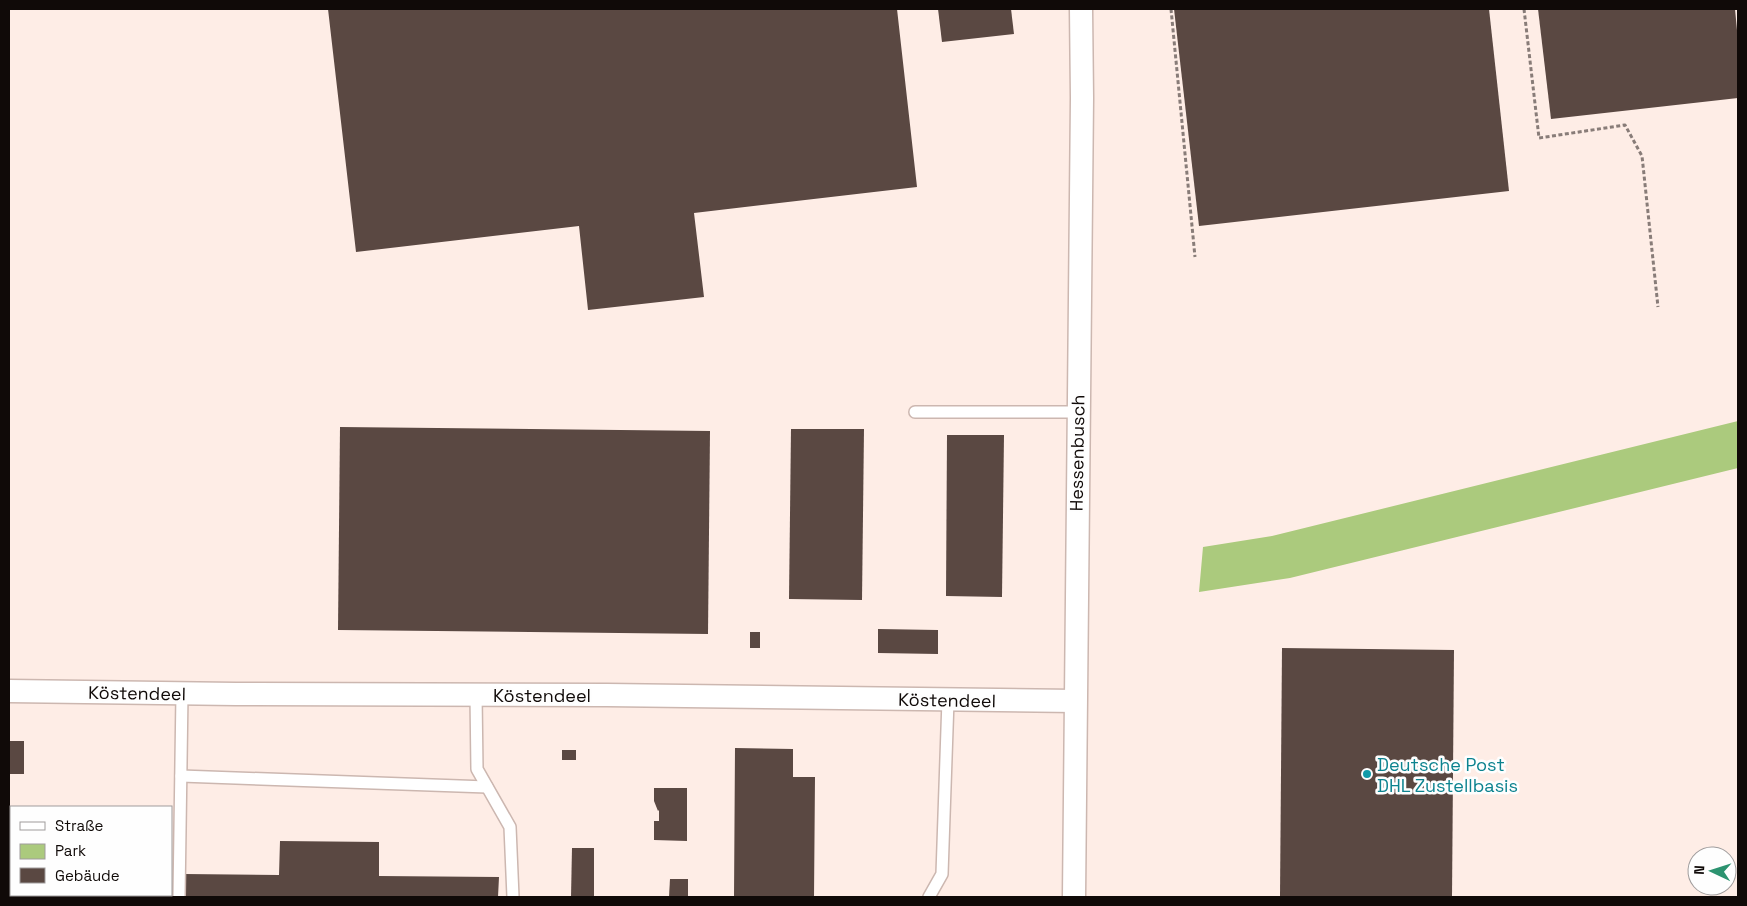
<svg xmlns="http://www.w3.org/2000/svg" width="1747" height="906" font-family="'Space Grotesk',sans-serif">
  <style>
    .green { fill: #abca7d }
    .building { fill: #5a4842 }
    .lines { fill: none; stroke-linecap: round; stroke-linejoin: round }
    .lane-casing { stroke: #ccb7b0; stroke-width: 14 }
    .street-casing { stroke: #ccb7b0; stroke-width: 25 }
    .path { stroke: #887c78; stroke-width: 3; stroke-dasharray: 4 2.5; stroke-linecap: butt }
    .lane { stroke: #fff; stroke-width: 11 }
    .street { stroke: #fff; stroke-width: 22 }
    .culture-dot { fill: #0f9aa8; stroke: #fefefe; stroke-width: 2 }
    .labels { text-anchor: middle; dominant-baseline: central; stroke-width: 5; stroke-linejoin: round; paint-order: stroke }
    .street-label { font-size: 18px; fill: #100a08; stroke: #fefefe }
    .culture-label { font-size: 18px; fill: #0d838f; stroke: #fefefe; text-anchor: start }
  </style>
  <rect width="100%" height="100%" fill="#feede6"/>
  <!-- green -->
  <path class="green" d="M1738 421V468L1290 578 1199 592 1203 547 1272 536Z"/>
  <!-- building -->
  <g class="building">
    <path d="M328 9H897L917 187 694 213 704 297 588 310 579 226 356 252Z"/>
    <path d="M938 9H1011L1014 34 942 42Z"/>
    <path d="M1174 9H1489L1509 191 1199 226Z"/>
    <path d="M1538 9H1735L1738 41V98L1551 119Z"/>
    <path d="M340 427 710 431 708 634 338 630Z"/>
    <path d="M791 429H864L862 600 789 599Z"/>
    <path d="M947 435H1004L1002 597 946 596Z"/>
    <path d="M878 629 938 630V654L878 653Z"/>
    <rect x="750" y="632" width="10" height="16"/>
    <path d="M1282 648 1454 650 1452 897H1280Z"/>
    <rect x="9" y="741" width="15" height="33"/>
    <path d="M735 748 793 749V777H815L814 897H734Z"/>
    <rect x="562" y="750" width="14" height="10"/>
    <path d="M654 788H687V841L654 840V821H659V810L658 811 654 801Z"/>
    <path d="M280 841 379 842V876L499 877 498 897H184V874L279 875Z"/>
    <path d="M572 848H594V897H571Z"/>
    <path d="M670 879H688V897H669Z"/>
  </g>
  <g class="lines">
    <!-- lane casing -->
    <g class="lane-casing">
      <g id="lane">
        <path d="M915 412H1078"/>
        <path d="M476 695 477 769 510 827 513 897"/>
        <path d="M181 776 487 787"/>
        <path d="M179 897 182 694"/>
        <path d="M929 897 942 874 948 700"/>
      </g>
    </g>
    <!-- street casing -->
    <g class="street-casing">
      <g id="street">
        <path d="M9 691 236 694 607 695 1075 701"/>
        <path d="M1074 897 1082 98 1081 9"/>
      </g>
    </g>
    <!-- path -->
    <g class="path">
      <path d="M1171 9 1195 257"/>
      <path d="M1524 9 1539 138 1625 125 1642 156 1658 307"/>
    </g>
    <!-- lane -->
    <use href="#lane" class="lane"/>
    <!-- street -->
    <use href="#street" class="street"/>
  </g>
  <!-- markers -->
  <circle class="culture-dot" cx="1367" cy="774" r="5"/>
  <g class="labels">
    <!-- street labels -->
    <g class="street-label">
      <text transform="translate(1077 453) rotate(-89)">Hessenbusch</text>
      <text transform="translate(137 693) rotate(1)">Köstendeel</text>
      <text x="542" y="695">Köstendeel</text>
      <text transform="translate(947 700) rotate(1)">Köstendeel</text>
    </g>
    <!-- culture labels -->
    <g class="culture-label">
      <text x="1377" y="764">Deutsche Post<tspan x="1377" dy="21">DHL Zustellbasis</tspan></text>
    </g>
  </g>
  <!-- border -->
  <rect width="1747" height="906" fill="none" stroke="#100a08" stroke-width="20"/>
  <!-- legend -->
  <rect x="10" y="806" width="162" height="90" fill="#fefefe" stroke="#9f9c9c"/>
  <rect x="20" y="822" width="25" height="8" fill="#ffffff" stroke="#9f9c9c"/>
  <text x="55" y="831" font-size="15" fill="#100a08">Straße</text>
  <rect x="20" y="844" width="25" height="15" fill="#abca7d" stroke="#9f9c9c"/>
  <text x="55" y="856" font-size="15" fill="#100a08">Park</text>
  <rect x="20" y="868" width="25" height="15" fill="#5a4842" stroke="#9f9c9c"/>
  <text x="55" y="881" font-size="15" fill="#100a08">Gebäude</text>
  <!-- north arrow -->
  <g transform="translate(1712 871) rotate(274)"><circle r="24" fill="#fefefe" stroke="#9f9c9c"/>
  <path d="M0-4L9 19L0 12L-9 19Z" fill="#2c9370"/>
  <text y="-8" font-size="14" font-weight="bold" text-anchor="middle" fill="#100a08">N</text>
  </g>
</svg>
